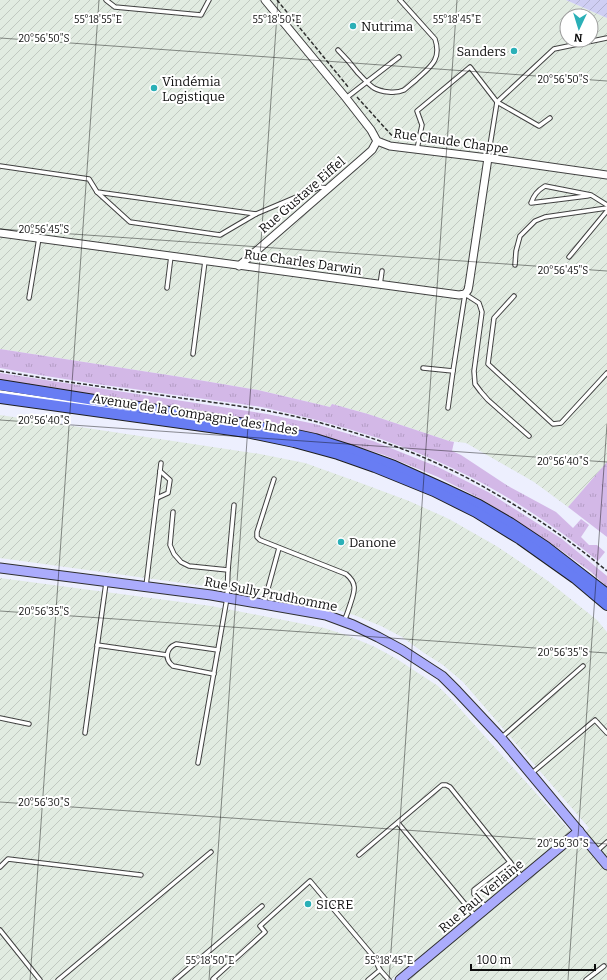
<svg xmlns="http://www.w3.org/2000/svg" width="607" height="980" font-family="Bitter,serif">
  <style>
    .industrial { fill: url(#industrial-furrows); fill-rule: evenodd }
    .farmland { fill: url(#farmland-furrows) }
    .grass { fill: url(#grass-tufts) }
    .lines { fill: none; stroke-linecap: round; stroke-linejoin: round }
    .lane-casing { stroke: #404040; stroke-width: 5.5 }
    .street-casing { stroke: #404040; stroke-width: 9 }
    .secondary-casing { stroke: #2f2f2f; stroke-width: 11 }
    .primary-casing { stroke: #1e1e1e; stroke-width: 12 }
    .path { stroke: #2f2f2f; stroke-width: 1.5; stroke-dasharray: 4 2; stroke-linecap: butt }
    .lane { stroke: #fff; stroke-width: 3.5 }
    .street { stroke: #fff; stroke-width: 7 }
    .secondary { stroke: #abacfc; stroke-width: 9 }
    .primary { stroke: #687df3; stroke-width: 10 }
    .ticks { fill: none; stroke: #0d0d0d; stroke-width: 1; stroke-opacity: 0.45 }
    .poi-dot { fill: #2ab0b7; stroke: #fff; stroke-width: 1.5 }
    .labels { text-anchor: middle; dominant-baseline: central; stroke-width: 4; stroke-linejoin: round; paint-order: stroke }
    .poi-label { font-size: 13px; fill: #0d0d0d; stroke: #fff; text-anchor: start }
    .street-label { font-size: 13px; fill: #0d0d0d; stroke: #fff }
    .ticks-label { font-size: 10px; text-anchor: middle; fill: #0d0d0d; stroke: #fff; stroke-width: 4; stroke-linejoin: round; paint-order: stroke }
  </style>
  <defs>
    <pattern id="industrial-furrows" width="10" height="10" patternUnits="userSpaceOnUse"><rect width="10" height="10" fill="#e1ebe1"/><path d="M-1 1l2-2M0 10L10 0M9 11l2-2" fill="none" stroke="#c0c8c0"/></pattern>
    <pattern id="farmland-furrows" width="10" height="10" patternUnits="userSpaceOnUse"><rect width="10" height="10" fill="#cfcef3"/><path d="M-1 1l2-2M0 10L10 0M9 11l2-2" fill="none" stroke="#b1b0cf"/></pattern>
    <pattern id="grass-tufts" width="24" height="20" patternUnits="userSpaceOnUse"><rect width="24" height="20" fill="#d3b8e7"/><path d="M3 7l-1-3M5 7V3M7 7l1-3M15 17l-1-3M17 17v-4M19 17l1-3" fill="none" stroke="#b49dc5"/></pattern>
  </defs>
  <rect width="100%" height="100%" fill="#edeffe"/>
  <!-- industrial -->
  <g class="industrial">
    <path d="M0 0H566L607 18V462L568 507 534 482 466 443 449 441 368 414 332 404 330 407 258 390 181 377 0 349ZM567 16H591V40H567Z"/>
    <path d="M0 415 260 454 305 463 358 482 409 501 449 519 498 547 548 581 597 620 607 632V980H407L589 828 463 682 443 665 424 653 402 637 381 626 354 615 325 606 211 587 0 558Z"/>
    <path d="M0 578 211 606 324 628 349 636 375 647 397 659 418 673 438 686 453 701 571 832 391 980H0Z"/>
  </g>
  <!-- farmland -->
  <path class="farmland" d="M566 0H607V18Z"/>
  <!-- grass -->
  <g class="grass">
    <path d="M0 349 181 377 258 390 330 407 332 404 368 414 449 441 454 442 452 451 461 455 508 486 556 512 573 528 581 519 589 525 581 537 589 545H597L605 552 598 561C542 515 476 475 408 449 398 445 388 442 378 438 341 426 304 416 266 408 241 403 216 401 190 397 127 388 63 380 0 368Z"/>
    <path d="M0 373 267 414 315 424 373 441 438 467 488 492 562 539 607 576V587L591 572 555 546 483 500 438 477 384 455 320 435 265 422 188 410 7 383 0 381Z"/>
    <path d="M607 462V537L568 507Z"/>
  </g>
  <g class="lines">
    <!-- lane casing -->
    <g class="lane-casing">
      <g id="lane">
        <path d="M106 0 115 7 201 15 209 0"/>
        <path d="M338 50C345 57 352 65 358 73 363 78 368 84 374 88 381 92 396 94 404 90 408 87 412 83 416 80 430 67 442 60 435 39L400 0"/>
        <path d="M346 98 399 57"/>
        <path d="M417 149 422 125 417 111 470 67 497 102 539 126 550 118"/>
        <path d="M488 158 497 102 554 49 607 38"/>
        <path d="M0 166 89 179 97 192 256 214 320 187 327 188"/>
        <path d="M97 192 130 222 220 235 256 214"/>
        <path d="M591 195 587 196 531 203C534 195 537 191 545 186L591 195 607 205"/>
        <path d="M569 257 607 211"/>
        <path d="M515 265 516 251 520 236 535 221 545 217 607 208"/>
        <path d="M380 285 382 271"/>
        <path d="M167 288 171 256"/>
        <path d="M514 296 494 318 488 364 553 424 561 423 607 373"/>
        <path d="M29 298 39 238"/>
        <path d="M193 354 205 261"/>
        <path d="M423 368 453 371"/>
        <path d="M0 392 135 412"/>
        <path d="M448 408 453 371 465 294 479 303 482 312 474 371 475 384 481 392 488 400 529 436"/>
        <path d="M274 479 257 532V537L260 540 346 574C357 583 355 590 351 602 349 608 347 615 344 621"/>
        <path d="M157 498 168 493 170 480 160 471"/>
        <path d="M173 512 170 545 174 554 181 562 189 566 228 570"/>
        <path d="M146 586 161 463"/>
        <path d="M264 603 279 548"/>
        <path d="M97 645 167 655"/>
        <path d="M214 674 173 666C164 659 166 648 176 644L218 650"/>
        <path d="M0 718 29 724"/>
        <path d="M85 733 106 583"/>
        <path d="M502 737 583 666"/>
        <path d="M198 763 227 598 228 570 234 505"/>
        <path d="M532 773 595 720 607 733"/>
        <path d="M398 823 475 916"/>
        <path d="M597 851 607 842"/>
        <path d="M359 855 442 785H446L450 787 522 877"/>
        <path d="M0 867 8 859 141 875"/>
        <path d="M486 907 474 894V890L510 862"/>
        <path d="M0 930 40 980"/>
        <path d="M58 980 211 852"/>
        <path d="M175 980 262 906"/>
        <path d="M215 980 213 979 265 932 260 926 310 881 373 956 380 970"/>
        <path d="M368 980 380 970 389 980"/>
        <path d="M586 980 604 966"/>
      </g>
    </g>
    <!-- street casing -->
    <g class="street-casing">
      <g id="street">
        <path d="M265 0 346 98 371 130 377 141 390 146 488 158 607 175"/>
        <path d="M0 233 459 295 465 294 468 290 469 285 488 158"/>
        <path d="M239 266 362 159 372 150 377 141"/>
      </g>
    </g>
    <!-- secondary casing -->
    <g class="secondary-casing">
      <g id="secondary">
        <path d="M0 568 211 595 326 615 353 625 378 637 402 650 442 676 457 691 501 738 607 865"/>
        <path d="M400 980 579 831"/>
      </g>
    </g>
    <!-- primary casing -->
    <g class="primary-casing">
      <g id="primary">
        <path d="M0 385 245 424 315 439 350 450 394 466 445 489 479 505 510 523 546 547 607 594"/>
        <path d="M0 398 246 432 294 442 338 454 375 467 434 491 476 512 520 539 575 578 607 605"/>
      </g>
    </g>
    <!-- path -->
    <g class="path">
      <path d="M277 0 349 88"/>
      <path d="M357 97 395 139"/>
      <path d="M0 371C30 376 60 381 90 385 123 390 155 394 187 399 228 404 270 410 310 420 355 432 403 447 445 467 467 477 488 489 508 501 543 522 576 545 607 571"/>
    </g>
    <!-- lane -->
    <use href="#lane" class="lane"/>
    <!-- street -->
    <use href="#street" class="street"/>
    <!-- secondary -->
    <use href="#secondary" class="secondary"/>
    <!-- primary -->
    <use href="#primary" class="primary"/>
  </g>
  <!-- ticks -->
  <path class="ticks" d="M0 38 607 81M0 229 607 271M0 420 607 462M0 611 607 653M0 802 607 844M30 980 99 0M209 980 278 0M389 980 457 0M568 980 607 424"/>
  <!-- markers -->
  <g class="poi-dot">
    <circle cx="353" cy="26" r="4"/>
    <circle cx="514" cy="51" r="4"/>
    <circle cx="154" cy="88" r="4"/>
    <circle cx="341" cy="542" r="4"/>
    <circle cx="308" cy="904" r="4"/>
  </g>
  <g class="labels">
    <!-- poi labels -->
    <g class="poi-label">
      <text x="361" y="26">Nutrima</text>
      <text x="506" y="51" text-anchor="end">Sanders</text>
      <text x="162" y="81">Vindémia<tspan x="162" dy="15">Logistique</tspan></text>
      <text x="349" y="542">Danone</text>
      <text x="316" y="904">SICRE</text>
    </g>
    <!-- street labels -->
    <g class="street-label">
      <text transform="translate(451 141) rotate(8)">Rue Claude Chappe</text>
      <text transform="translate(302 195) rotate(-41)">Rue Gustave Eiffel</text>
      <text transform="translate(303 262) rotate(8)">Rue Charles Darwin</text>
      <text transform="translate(195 414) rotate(9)">Avenue de la Compagnie des Indes</text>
      <text transform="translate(271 594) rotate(11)">Rue Sully Prudhomme</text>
      <text transform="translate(481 896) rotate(-40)">Rue Paul Verlaine</text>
    </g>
  </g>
  <g class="ticks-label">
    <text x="98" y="23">55°18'55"E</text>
    <text x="277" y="23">55°18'50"E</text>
    <text x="457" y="23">55°18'45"E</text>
    <text x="44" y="42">20°56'50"S</text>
    <text x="563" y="83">20°56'50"S</text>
    <text x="44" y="233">20°56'45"S</text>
    <text x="563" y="274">20°56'45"S</text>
    <text x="44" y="424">20°56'40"S</text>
    <text x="563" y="465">20°56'40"S</text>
    <text x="44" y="615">20°56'35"S</text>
    <text x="563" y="656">20°56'35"S</text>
    <text x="44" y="806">20°56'30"S</text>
    <text x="563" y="847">20°56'30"S</text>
    <text x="210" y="964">55°18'50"E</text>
    <text x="389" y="964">55°18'45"E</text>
  </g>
  <!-- north arrow -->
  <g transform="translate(579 28) rotate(184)"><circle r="19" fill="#ffffff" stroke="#9e9e9e"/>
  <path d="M0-3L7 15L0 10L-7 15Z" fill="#2ab0b7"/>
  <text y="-6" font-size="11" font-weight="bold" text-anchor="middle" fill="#0d0d0d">N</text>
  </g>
  <!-- scale -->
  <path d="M471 964v6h124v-6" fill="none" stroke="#0d0d0d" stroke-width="2"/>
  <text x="477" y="964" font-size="12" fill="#0d0d0d" stroke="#ffffff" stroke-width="3" paint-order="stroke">100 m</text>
</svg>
